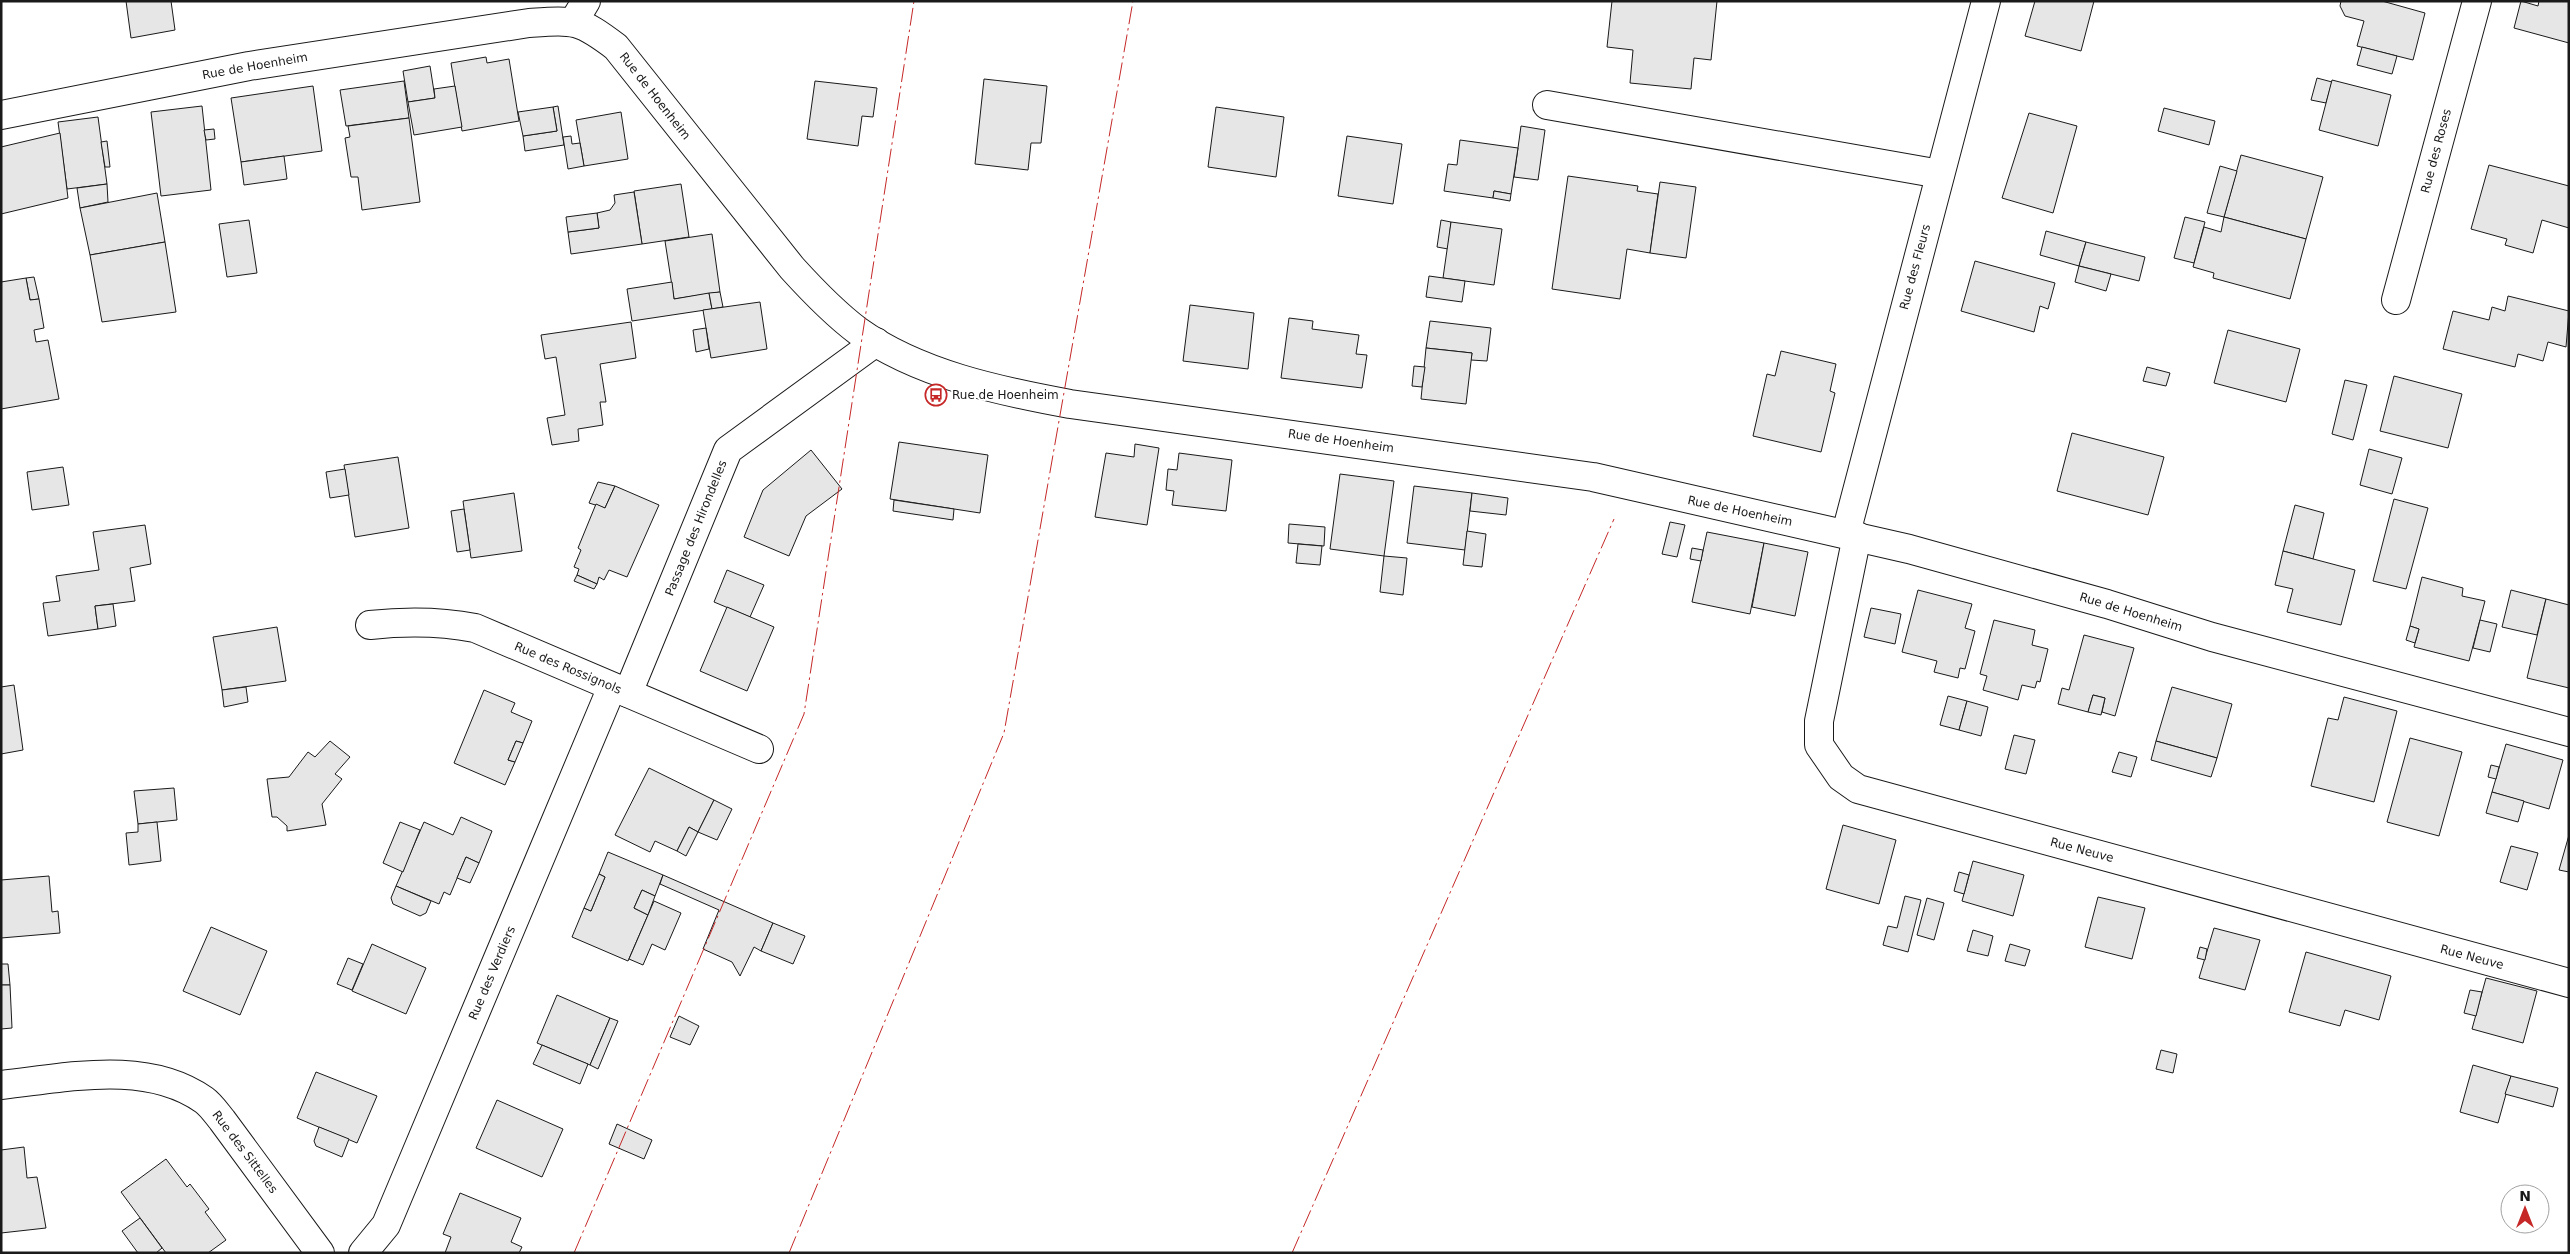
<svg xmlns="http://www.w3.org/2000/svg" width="2570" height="1254" font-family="'DejaVu Sans',sans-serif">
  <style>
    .building { fill: #e6e6e6; stroke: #1a1a1a }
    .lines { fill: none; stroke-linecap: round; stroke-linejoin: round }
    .minor-casing { stroke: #1a1a1a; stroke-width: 30 }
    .minor { stroke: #fff; stroke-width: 28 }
    .power { stroke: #c62828; stroke-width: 1; stroke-dasharray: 18 4 2.5 4; stroke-linecap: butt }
    .labels { text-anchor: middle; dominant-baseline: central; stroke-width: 4; stroke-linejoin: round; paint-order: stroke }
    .street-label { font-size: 12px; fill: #1a1a1a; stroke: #fff }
    .poi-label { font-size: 12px; fill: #1a1a1a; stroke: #fff; text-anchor: start }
  </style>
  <rect width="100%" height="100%" fill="#fff"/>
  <!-- building -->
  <g class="building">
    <path d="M126 1H171L175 30 131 38Z"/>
    <path d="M1612 1H1717L1711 60 1694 58 1691 89 1630 83 1633 50 1607 47Z"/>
    <path d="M2035 1H2094L2081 51 2025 36Z"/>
    <path d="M2341 1H2382L2425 13 2413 60 2357 46 2364 21 2345 16 2340 6Z"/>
    <path d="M2521 1 2538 6 2539 1H2569V43L2514 28Z"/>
    <path d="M2362 47 2397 56 2392 74 2357 65Z"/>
    <path d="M486 57 487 63 509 59 519 121 462 131 451 63Z"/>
    <path d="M430 66 435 98 408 102 403 71Z"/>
    <path d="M2317 78 2332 82 2326 103 2311 100Z"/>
    <path d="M984 79 1047 86 1041 143H1031L1028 170 975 164Z"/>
    <path d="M2332 80 2391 95 2378 146 2319 130Z"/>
    <path d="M404 81 409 118 346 126 340 90Z"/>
    <path d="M815 81 877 88 873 117 862 116 858 146 807 139Z"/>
    <path d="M313 86 322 151 241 162 231 98Z"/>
    <path d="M455 86 462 127 414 135 408 102 435 98 434 89Z"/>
    <path d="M202 106 211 190 161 196 151 112Z"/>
    <path d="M558 106 564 145 525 151 523 136 557 131 553 107Z"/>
    <path d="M553 107 557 131 523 136 518 112Z"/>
    <path d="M1216 107 1284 117 1276 177 1208 167Z"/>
    <path d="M2164 108 2215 121 2209 145 2158 131Z"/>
    <path d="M621 112 628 159 584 166 576 120Z"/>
    <path d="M2029 113 2077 126 2053 213 2002 198Z"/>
    <path d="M98 117 107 184 67 189 58 122Z"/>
    <path d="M409 118 420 202 362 210 358 177H351L345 138 350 137 348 126Z"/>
    <path d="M1521 126 1545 130 1538 180 1514 177Z"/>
    <path d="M214 129 215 139 206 140 204 130Z"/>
    <path d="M60 133 68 198 1 214V147Z"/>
    <path d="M571 136 572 144 580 143 584 166 568 169 563 137Z"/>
    <path d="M1347 136 1402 144 1393 204 1338 196Z"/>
    <path d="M1460 140 1518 148 1511 194 1494 191 1493 198 1444 191 1448 164 1457 165Z"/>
    <path d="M107 141 110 167H105L101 142Z"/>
    <path d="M2241 155 2323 177 2306 239 2224 217Z"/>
    <path d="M284 156 287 179 244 185 241 162Z"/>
    <path d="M2489 165 2569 186V228L2542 220 2533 253 2505 245 2507 239 2471 229Z"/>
    <path d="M2220 166 2237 171 2224 217 2207 213Z"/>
    <path d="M1568 176 1638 186 1637 191 1658 194 1650 253 1627 249 1620 299 1552 289Z"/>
    <path d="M1660 182 1696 187 1686 258 1650 253Z"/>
    <path d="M107 184 108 202 80 208 77 188Z"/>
    <path d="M681 184 689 237 642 244 634 191Z"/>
    <path d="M1494 191 1511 194 1510 201 1493 198Z"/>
    <path d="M634 192 642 244 571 254 568 232 599 228 597 213 610 210 615 203 614 195Z"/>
    <path d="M157 193 165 242 90 255 80 208Z"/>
    <path d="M597 213 599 228 568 232 566 217Z"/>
    <path d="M2185 217 2205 222 2194 263 2174 258Z"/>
    <path d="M2224 217 2306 239 2290 299 2213 278 2214 273 2193 267 2204 227 2221 232Z"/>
    <path d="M249 220 257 273 227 277 219 224Z"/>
    <path d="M1441 220 1451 222 1448 249 1437 247Z"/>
    <path d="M1451 222 1502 229 1494 285 1443 278Z"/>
    <path d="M2046 231 2086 242 2079 266 2040 255Z"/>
    <path d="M712 234 720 292 674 299 665 241Z"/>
    <path d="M165 242 176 312 102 322 90 255Z"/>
    <path d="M2086 242 2145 257 2139 281 2079 266Z"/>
    <path d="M1975 261 2055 283 2048 309 2040 306 2034 332 1961 311Z"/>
    <path d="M2079 266 2111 274 2106 291 2075 282Z"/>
    <path d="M1429 276 1465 281 1462 302 1426 297Z"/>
    <path d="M34 277 39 299 30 300 26 278Z"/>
    <path d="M26 278 30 300 39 299 44 328 34 330 36 342 48 340 59 399 1 409V282Z"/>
    <path d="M672 282 674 299 709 293 712 309 632 321 627 289Z"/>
    <path d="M720 292 723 307 712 309 709 293Z"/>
    <path d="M2508 296 2569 311 2566 347 2548 342 2543 361 2518 354 2515 367 2443 349 2453 311 2489 320 2492 307 2505 311Z"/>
    <path d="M760 302 767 349 711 358 703 310Z"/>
    <path d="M1190 305 1254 313 1248 369 1183 361Z"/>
    <path d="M1289 318 1313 321 1312 329 1359 335 1356 354 1367 355 1362 388 1281 378Z"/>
    <path d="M1430 321 1491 328 1487 361 1471 360 1472 353 1426 348Z"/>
    <path d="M631 322 636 358 600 364 606 402H600L603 425 578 429 579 441 552 445 547 418 565 415 556 357 545 359 541 335Z"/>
    <path d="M706 328 709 349 696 352 693 330Z"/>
    <path d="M2228 330 2300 349 2286 402 2214 383Z"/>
    <path d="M1426 348 1472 353 1466 404 1421 399Z"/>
    <path d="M1781 351 1836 364 1830 391 1835 393 1821 452 1753 436 1767 374 1775 376Z"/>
    <path d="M1414 366 1425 367 1422 387 1412 386Z"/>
    <path d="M2147 367 2170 373 2166 386 2143 381Z"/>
    <path d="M2394 376 2462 394 2448 448 2380 431Z"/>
    <path d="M2345 380 2367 385 2353 440 2332 434Z"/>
    <path d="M2072 433 2164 457 2148 515 2057 491Z"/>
    <path d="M899 442 988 455 980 513 890 499Z"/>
    <path d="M1135 444 1159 448 1147 525 1095 517 1106 453 1134 457Z"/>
    <path d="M2369 449 2402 458 2392 494 2360 485Z"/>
    <path d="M811 450 842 489 806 516 789 556 744 537 763 490Z"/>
    <path d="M1179 453 1232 460 1226 511 1172 505 1174 491 1166 490 1168 469 1177 470Z"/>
    <path d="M398 457 409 528 355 537 344 465Z"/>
    <path d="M63 467 69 505 32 510 27 472Z"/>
    <path d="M345 469 349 495 330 498 326 472Z"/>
    <path d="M1340 474 1394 481 1384 556 1330 549Z"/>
    <path d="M598 482 615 486 605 508 589 503Z"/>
    <path d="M615 486 659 505 627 577 609 570 604 580 599 577 597 584 577 575 579 569 574 567 581 550 578 548 596 504 605 508Z"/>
    <path d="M1414 486 1472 493 1465 550 1407 543Z"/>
    <path d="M514 493 522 551 471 558 463 501Z"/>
    <path d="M1472 493 1508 498 1506 515 1470 511Z"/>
    <path d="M2394 499 2428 508 2406 589 2373 581Z"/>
    <path d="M894 500 954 509 953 520 893 511Z"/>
    <path d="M2295 505 2324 513 2313 559 2283 551Z"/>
    <path d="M464 509 470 550 457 552 451 511Z"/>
    <path d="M1670 522 1685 525 1677 557 1662 554Z"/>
    <path d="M1289 524 1325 527 1324 546 1288 543Z"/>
    <path d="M145 525 151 564 130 568 135 601 95 606 98 629 48 636 43 603 60 601 56 576 99 570 93 532Z"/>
    <path d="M1467 531 1486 534 1482 567 1463 565Z"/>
    <path d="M1707 532 1764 543 1750 614 1692 602Z"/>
    <path d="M1764 543 1808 552 1795 616 1752 607Z"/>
    <path d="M1298 544 1322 546 1320 565 1296 563Z"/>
    <path d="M1692 548 1703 550 1701 561 1690 559Z"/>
    <path d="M2283 551 2355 570 2341 625 2287 612 2293 589 2275 585Z"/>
    <path d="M1384 556 1407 558 1403 595 1380 592Z"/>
    <path d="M727 570 764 585 750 617 714 602Z"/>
    <path d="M577 575 597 584 594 589 574 581Z"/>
    <path d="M2422 577 2463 588 2462 596 2485 601 2469 661 2414 647 2419 629 2410 626Z"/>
    <path d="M1918 590 1972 604 1965 628 1975 631 1965 669 1960 668 1958 678 1934 672 1937 661 1902 652Z"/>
    <path d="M2511 590 2546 599 2537 635 2502 627Z"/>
    <path d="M2546 599 2569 605V688L2527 678Z"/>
    <path d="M113 604 116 626 98 629 95 606Z"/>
    <path d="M727 607 774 627 747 691 700 671Z"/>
    <path d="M1871 608 1901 614 1895 644 1864 637Z"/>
    <path d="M1994 620 2035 630 2032 645 2048 649 2040 682 2037 681 2035 688 2022 685 2018 700 1983 690 1987 676 1980 674Z"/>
    <path d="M2480 620 2497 624 2490 652 2473 648Z"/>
    <path d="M2410 626 2419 629 2415 643 2406 640Z"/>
    <path d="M277 627 286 681 222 690 213 637Z"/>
    <path d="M2084 635 2134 648 2115 716 2102 712 2105 698 2093 695 2088 712 2058 704 2062 688 2069 690Z"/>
    <path d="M14 685 23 750 1 754V687Z"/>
    <path d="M246 687 248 702 224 707 222 690Z"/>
    <path d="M2172 687 2232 704 2217 758 2156 741Z"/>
    <path d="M484 690 515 703 511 712 532 721 523 743 516 741 508 760 515 762 505 785 454 763Z"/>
    <path d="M2093 695 2105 698 2101 715 2088 712Z"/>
    <path d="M1948 696 1967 701 1959 730 1940 725Z"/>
    <path d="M2344 697 2397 711 2374 802 2311 786 2328 718 2338 720Z"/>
    <path d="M1967 701 1988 707 1981 736 1959 730Z"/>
    <path d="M2014 735 2035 740 2026 774 2005 769Z"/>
    <path d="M2410 738 2462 752 2439 836 2387 822Z"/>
    <path d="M330 741 350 757 335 774 342 779 322 804 326 825 287 831V826L277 817H272L267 779 289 777 308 752 315 757Z"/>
    <path d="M516 741 523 743 515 762 508 760Z"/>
    <path d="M2156 741 2217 758 2211 777 2151 760Z"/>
    <path d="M2506 744 2563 760 2549 809 2492 792Z"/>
    <path d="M2119 752 2137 757 2131 777 2112 772Z"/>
    <path d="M2491 765 2499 767 2496 779 2488 777Z"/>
    <path d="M649 768 714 800 698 832 689 827 677 851 655 841 650 852 615 835Z"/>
    <path d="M174 788 177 820 138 824 134 791Z"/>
    <path d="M2492 792 2524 801 2518 822 2486 813Z"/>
    <path d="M714 800 732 809 717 840 698 832Z"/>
    <path d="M461 817 492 831 479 863 466 857 450 895 444 892 439 904 396 886 424 822 453 835Z"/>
    <path d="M157 822 161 861 129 865 126 833 138 832V824Z"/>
    <path d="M400 822 420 830 403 872 383 863Z"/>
    <path d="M1843 825 1896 840 1879 904 1826 889Z"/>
    <path d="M689 827 698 832 686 856 677 851Z"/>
    <path d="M2569 835V872L2559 870Z"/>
    <path d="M2511 846 2538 853 2527 890 2500 882Z"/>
    <path d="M608 852 663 875 655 896 642 890 634 908 648 915 628 961 572 937 584 908 591 911 605 877 599 874Z"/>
    <path d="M466 857 479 863 470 883 457 878Z"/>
    <path d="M1973 861 2024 875 2013 916 1962 901Z"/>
    <path d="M1959 872 1969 875 1964 894 1954 891Z"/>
    <path d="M599 874 605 877 591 911 584 908Z"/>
    <path d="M663 875 773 923 761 951 754 947 740 976 732 962 703 949 719 910 660 884Z"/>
    <path d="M49 876 52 912 58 911 60 933 1 938V880Z"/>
    <path d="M396 886 431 901 426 913 420 916 393 904 391 898Z"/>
    <path d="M642 890 655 896 648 915 634 908Z"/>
    <path d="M1905 896 1921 900 1908 952 1883 945 1888 926 1897 928Z"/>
    <path d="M2098 897 2145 908 2132 959 2085 947Z"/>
    <path d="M1927 898 1944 903 1934 940 1917 935Z"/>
    <path d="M654 901 681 913 665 950 652 944 643 965 629 959Z"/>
    <path d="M773 923 805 936 793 964 761 951Z"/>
    <path d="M211 927 267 951 240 1015 183 991Z"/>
    <path d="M2214 928 2260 940 2245 990 2199 978Z"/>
    <path d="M1973 930 1993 936 1988 956 1967 951Z"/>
    <path d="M372 944 426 968 406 1014 352 991Z"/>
    <path d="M2010 944 2030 950 2025 966 2005 961Z"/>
    <path d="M2200 947 2207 949 2205 960 2197 958Z"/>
    <path d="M2306 952 2391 976 2379 1020 2345 1010 2340 1026 2289 1012Z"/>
    <path d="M348 958 363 964 352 990 337 984Z"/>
    <path d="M1 964H8L10 985H1Z"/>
    <path d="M2486 978 2537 991 2523 1043 2472 1029Z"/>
    <path d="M1 985H10L12 1028 1 1029Z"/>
    <path d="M2470 990 2482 992 2476 1016 2464 1013Z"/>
    <path d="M557 995 610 1018 590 1065 537 1043Z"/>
    <path d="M679 1016 699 1026 690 1045 670 1037Z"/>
    <path d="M610 1018 618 1021 598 1069 590 1065Z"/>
    <path d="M542 1045 588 1064 580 1084 533 1064Z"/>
    <path d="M2161 1050 2177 1054 2173 1073 2156 1069Z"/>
    <path d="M2473 1065 2511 1076 2498 1123 2460 1112Z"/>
    <path d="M316 1072 377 1096 357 1143 297 1118Z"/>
    <path d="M2511 1076 2558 1088 2553 1107 2505 1094Z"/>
    <path d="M497 1100 563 1129 542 1177 476 1148Z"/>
    <path d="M617 1124 652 1140 644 1159 609 1144Z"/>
    <path d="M319 1127 349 1139 342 1157 316 1146 314 1141Z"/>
    <path d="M24 1147 27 1178 37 1177 46 1228 1 1233V1150Z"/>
    <path d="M166 1159 187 1187 190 1184 209 1209 205 1212 226 1240 208 1253H166L121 1192Z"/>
    <path d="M460 1193 521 1218 511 1242 522 1247 519 1253H445L451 1237 443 1234Z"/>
    <path d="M140 1218 162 1248 156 1253H138L122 1231Z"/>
  </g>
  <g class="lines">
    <!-- minor casing -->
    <g class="minor-casing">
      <g id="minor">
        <path d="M574 21 586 1"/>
        <path d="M1547 105 1940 174"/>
        <path d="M1 115 249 66 529 23C575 20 579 19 616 47L792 268C812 290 834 313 858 331 918 374 999 391 1070 404L1593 477 1909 549 2107 604 2212 637 2569 732"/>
        <path d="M2396 300 2477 1"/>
        <path d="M1846 533 1986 1"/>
        <path d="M1857 536 1819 721V745L1841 777 1858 789 2569 983"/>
        <path d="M370 625C406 621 439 621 475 628L759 749"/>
        <path d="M628 693 728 450 876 342"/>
        <path d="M1 1085C67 1078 146 1059 204 1100 211 1105 217 1114 222 1120L320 1253"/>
        <path d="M363 1253 386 1225 612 687"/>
      </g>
    </g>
    <!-- minor -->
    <use href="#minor" class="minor"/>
    <!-- power -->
    <g class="power">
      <path d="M574 1253 804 714 914 1"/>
      <path d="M789 1253 1004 733 1133 1"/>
      <path d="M1292 1253 1614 519"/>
    </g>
  </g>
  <!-- icons -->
  <defs>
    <g id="bus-ring" transform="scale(1.125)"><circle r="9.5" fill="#fff" stroke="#c62828" stroke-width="1.5"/><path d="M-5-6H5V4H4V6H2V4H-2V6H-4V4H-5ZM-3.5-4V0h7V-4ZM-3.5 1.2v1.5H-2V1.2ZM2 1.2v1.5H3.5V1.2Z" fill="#c62828"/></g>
  </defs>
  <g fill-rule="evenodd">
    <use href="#bus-ring" x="936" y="395"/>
  </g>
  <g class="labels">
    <!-- street labels -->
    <g class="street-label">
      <text transform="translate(255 66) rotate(-10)">Rue de Hoenheim</text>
      <text transform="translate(655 96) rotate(52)">Rue de Hoenheim</text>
      <text transform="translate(2436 151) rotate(-75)">Rue des Roses</text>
      <text transform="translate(1915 267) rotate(-75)">Rue des Fleurs</text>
      <text transform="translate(1341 441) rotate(8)">Rue de Hoenheim</text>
      <text transform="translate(1740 511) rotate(12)">Rue de Hoenheim</text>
      <text transform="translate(696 528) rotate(-68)">Passage des Hirondelles</text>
      <text transform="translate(2131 612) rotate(17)">Rue de Hoenheim</text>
      <text transform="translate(568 668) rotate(23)">Rue des Rossignols</text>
      <text transform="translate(2082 850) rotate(15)">Rue Neuve</text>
      <text transform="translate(2472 957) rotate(15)">Rue Neuve</text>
      <text transform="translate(492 973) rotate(-67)">Rue des Verdiers</text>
      <text transform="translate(245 1152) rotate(53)">Rue des Sittelles</text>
    </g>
    <!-- poi labels -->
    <g class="poi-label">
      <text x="952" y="395">Rue de Hoenheim</text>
    </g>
  </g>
  <!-- border -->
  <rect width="2570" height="1254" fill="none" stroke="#1a1a1a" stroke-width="5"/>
  <!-- north arrow -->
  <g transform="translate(2525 1209)"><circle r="24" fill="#ffffff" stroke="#a3a3a3"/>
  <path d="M0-4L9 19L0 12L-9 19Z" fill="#c62828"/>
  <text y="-8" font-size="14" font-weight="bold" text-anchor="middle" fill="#1a1a1a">N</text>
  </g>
</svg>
